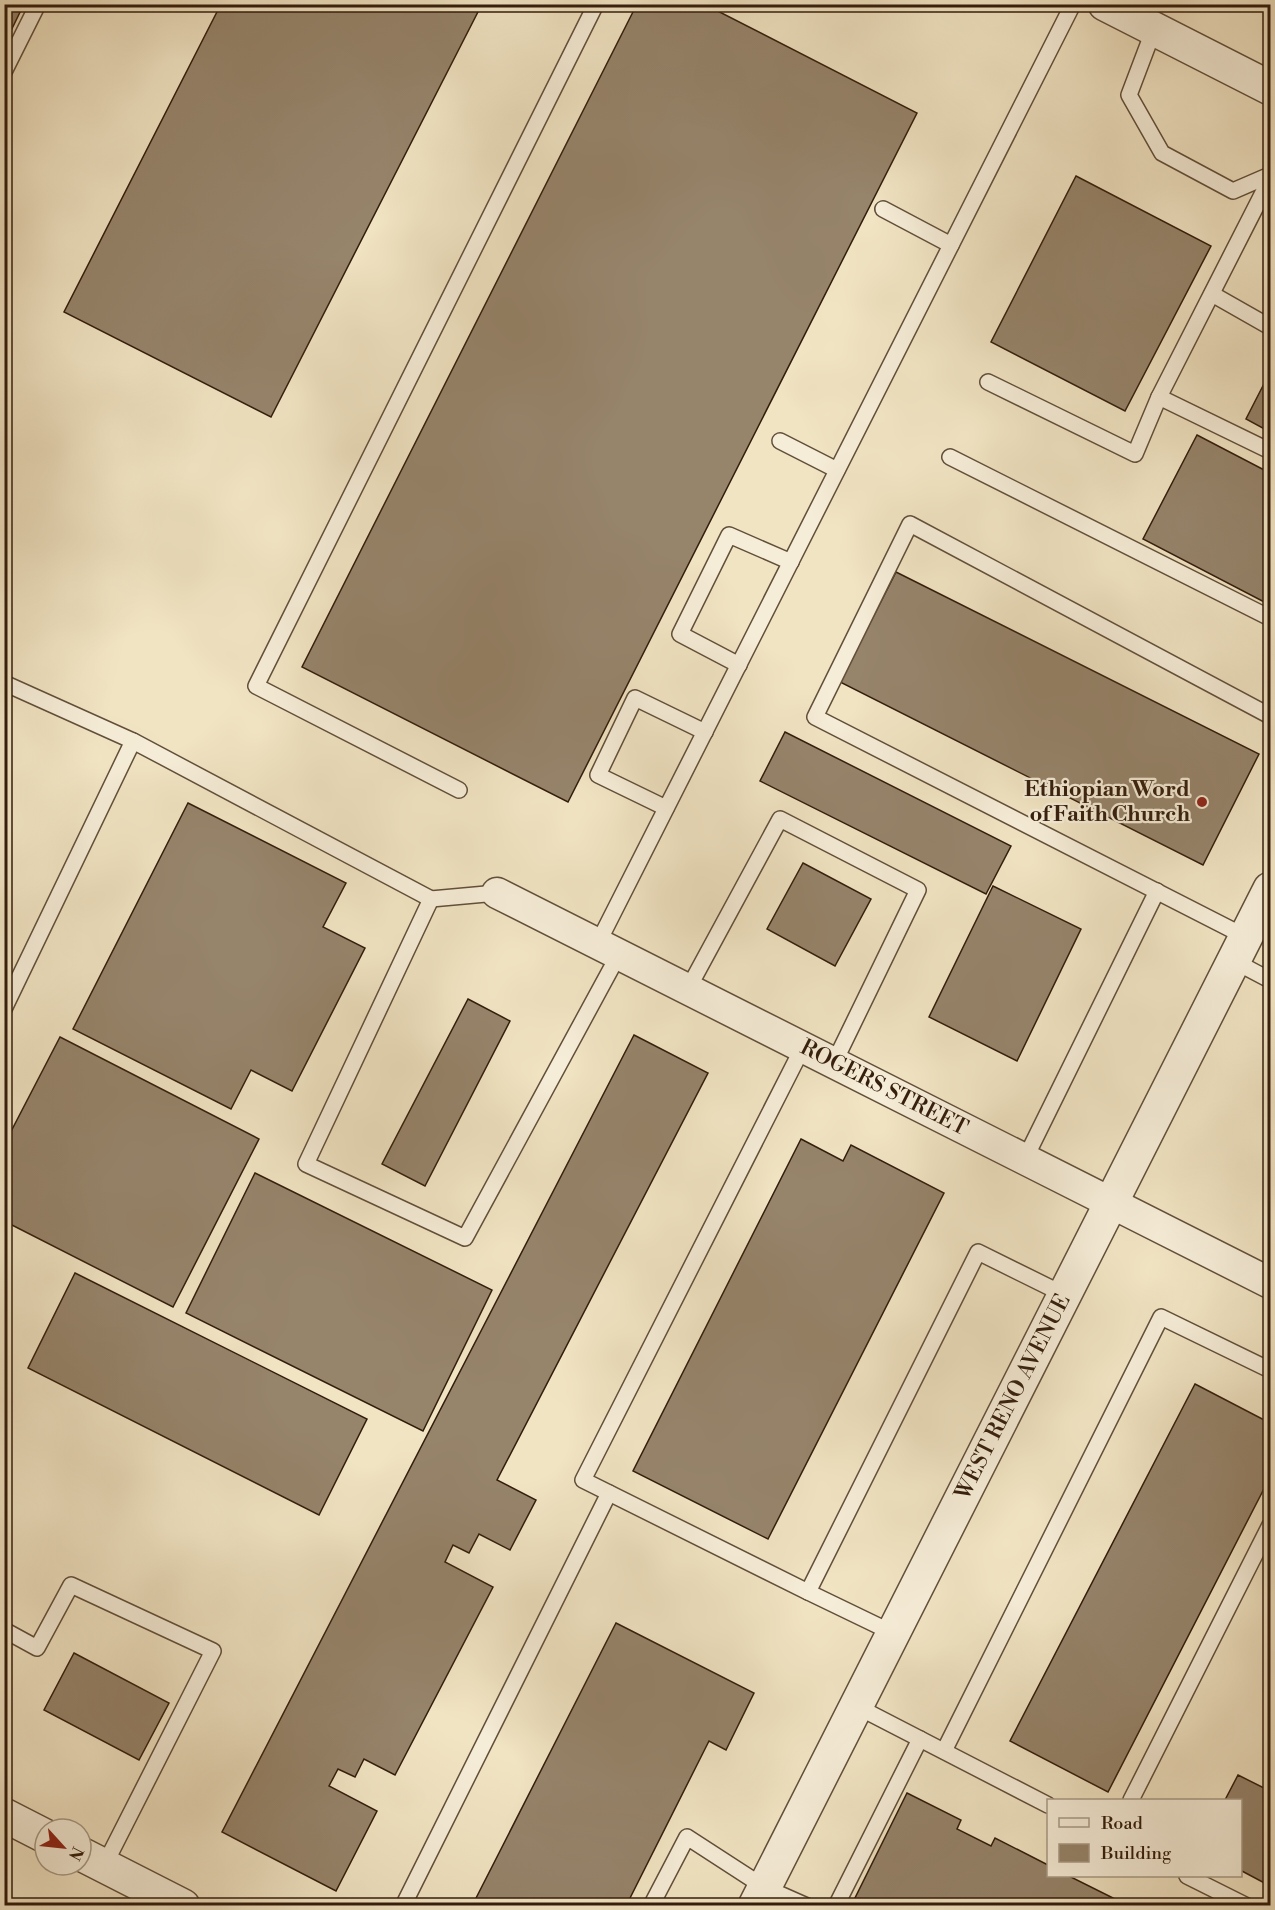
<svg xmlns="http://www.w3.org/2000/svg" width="1275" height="1910" font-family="'Libre Bodoni',serif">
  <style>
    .building { fill: #96846b; stroke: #331d0c; stroke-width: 1.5 }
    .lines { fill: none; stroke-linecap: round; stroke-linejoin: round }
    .service-casing { stroke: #624f3a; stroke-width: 18 }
    .minor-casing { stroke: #624f3a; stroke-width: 33 }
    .tertiary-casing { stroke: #624f3a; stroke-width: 36 }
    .service { stroke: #f6edd8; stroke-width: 15 }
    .minor { stroke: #f6edd8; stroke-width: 30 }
    .tertiary { stroke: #f6edd8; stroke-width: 33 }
    .poi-dot { fill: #8f2418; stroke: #f6edd8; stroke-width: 2 }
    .labels { text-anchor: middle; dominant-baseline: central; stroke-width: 4.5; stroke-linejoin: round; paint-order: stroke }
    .poi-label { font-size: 22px; font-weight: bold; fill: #331d0c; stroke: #f6edd8; text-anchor: end }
    .street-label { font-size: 22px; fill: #331d0c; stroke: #f6edd8 }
  </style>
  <rect width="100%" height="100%" fill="#f1e4c3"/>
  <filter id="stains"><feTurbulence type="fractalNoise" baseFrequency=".00333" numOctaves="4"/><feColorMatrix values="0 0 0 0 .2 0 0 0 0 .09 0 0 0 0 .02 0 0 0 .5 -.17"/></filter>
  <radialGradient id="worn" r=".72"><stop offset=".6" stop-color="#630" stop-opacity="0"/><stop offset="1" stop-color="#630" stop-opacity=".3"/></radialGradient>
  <!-- building -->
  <g class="building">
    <path d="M4 4H24L4 45Z"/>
    <path d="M221 4H482L271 417 64 312Z"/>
    <path d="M637 4H704L917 113 568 802 302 667Z"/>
    <path d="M1076 176 1211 246 1125 411 991 342Z"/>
    <path d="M1270 372V432L1246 419Z"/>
    <path d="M1197 435 1270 473V605L1143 539Z"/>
    <path d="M896 572 1259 754 1203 865 840 682Z"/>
    <path d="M785 732 1011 846 986 894 760 781Z"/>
    <path d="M188 803 346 883 323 927 365 948 292 1091 251 1070 231 1109 73 1029Z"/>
    <path d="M803 863 871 899 835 966 767 929Z"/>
    <path d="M993 886 1081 929 1017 1061 929 1017Z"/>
    <path d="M468 999 510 1021 425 1186 382 1164Z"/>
    <path d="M634 1035 708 1073 497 1480 536 1500 510 1550 479 1534 469 1553 453 1545 445 1562 493 1587 395 1775 364 1759 355 1777 338 1769 329 1786 377 1811 336 1891 222 1832Z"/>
    <path d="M60 1037 259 1139 173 1307 4 1221V1145Z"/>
    <path d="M801 1139 843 1161 851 1145 944 1193 768 1539 633 1471Z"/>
    <path d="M255 1173 492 1290 423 1431 186 1313Z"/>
    <path d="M75 1273 367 1419 319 1515 28 1368Z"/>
    <path d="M1195 1384 1270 1423V1477L1108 1792 1010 1741Z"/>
    <path d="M616 1623 754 1693 726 1750 709 1741 626 1906H472Z"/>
    <path d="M74 1653 169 1703 139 1760 44 1710Z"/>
    <path d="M1238 1775 1270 1791V1886L1240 1870V1800H1225Z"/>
    <path d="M907 1793 961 1820 957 1829 991 1846 995 1838 1048 1865V1876H1069L1129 1906H865L854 1900Z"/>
  </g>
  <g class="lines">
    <!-- service casing -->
    <g class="service-casing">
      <g id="service">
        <path d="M1154 29 1129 95 1162 153 1233 191 1270 175"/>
        <path d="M4 72 38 4"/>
        <path d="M1270 179 1159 397 1270 451"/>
        <path d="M883 209 951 245"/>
        <path d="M1212 294 1270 327"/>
        <path d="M988 382 1135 454 1159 397"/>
        <path d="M780 441 837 470"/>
        <path d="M950 457 1270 618"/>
        <path d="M739 665 680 634 729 535 791 562"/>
        <path d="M4 683 133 741"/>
        <path d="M459 790 256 686 596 4"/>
        <path d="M666 808 598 775 635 698 705 732"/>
        <path d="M431 899 497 893"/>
        <path d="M1246 937 815 717 910 524 1270 716"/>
        <path d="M598 943 1073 4"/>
        <path d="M1234 961 1270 980"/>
        <path d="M688 989 780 819 918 890 834 1063"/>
        <path d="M4 1009 133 741 431 899 306 1164 465 1238 619 954"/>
        <path d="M803 1047 583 1480 808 1592"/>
        <path d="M1025 1159 1157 891"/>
        <path d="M4 1630 37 1648 71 1585 213 1651 104 1866"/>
        <path d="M893 1633 808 1592 978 1252 1065 1295"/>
        <path d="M856 1706 1048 1805"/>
        <path d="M944 1751 1161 1317 1270 1370"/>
        <path d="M1131 1800 1270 1525"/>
        <path d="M1187 1876 1247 1906"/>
        <path d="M403 1906 609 1493"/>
        <path d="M651 1906 687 1837 764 1887 807 1906"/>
        <path d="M836 1906 920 1739"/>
      </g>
    </g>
    <!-- minor casing -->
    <g class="minor-casing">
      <path id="minor" d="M497 893 1270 1283"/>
    </g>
    <!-- tertiary casing -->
    <g class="tertiary-casing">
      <g id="tertiary">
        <path d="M1105 4 1270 88"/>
        <path d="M4 1815 45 1836"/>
        <path d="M81 1854 183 1906"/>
        <path d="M755 1906 1270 889"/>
      </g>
    </g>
    <!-- service -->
    <use href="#service" class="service"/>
    <!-- minor -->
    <use href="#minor" class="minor"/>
    <!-- tertiary -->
    <use href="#tertiary" class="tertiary"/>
  </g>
  <!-- markers -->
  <circle class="poi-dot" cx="1202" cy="802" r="6"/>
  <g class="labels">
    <!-- poi labels -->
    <g class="poi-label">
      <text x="1190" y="789">Ethiopian Word<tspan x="1190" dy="25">of Faith Church</tspan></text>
    </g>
    <!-- street labels -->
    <g class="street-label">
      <text transform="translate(884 1088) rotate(27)">ROGERS STREET</text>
      <text transform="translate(1013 1397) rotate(-63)">WEST RENO AVENUE</text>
    </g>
  </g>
  <!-- margin -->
  <rect width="1275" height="1910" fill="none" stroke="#f1e4c3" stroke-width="24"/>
  <rect x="6" y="6" width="1263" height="1898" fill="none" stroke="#331d0c" stroke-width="3"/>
  <rect x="12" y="12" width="1251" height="1886" fill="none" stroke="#331d0c" stroke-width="1.5"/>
  <!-- legend -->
  <rect x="1047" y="1799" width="195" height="78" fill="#f6edd8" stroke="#a89a86" stroke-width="1.5"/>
  <rect x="1059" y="1818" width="30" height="9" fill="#f6edd8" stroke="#a89a86" stroke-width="1.5"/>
  <text x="1101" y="1829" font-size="18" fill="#331d0c">Road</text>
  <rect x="1059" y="1844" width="30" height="18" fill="#96846b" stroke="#a89a86" stroke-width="1.5"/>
  <text x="1101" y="1859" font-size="18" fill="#331d0c">Building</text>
  <!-- north arrow -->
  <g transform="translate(63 1847) rotate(117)"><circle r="28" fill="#f6edd8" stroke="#a89a86" stroke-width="1.5"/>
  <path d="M0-4.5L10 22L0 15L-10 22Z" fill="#8f2418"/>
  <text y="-9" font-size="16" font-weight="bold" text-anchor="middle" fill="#331d0c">N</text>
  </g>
  <rect width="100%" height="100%" filter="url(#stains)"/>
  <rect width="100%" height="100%" fill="url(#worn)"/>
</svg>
